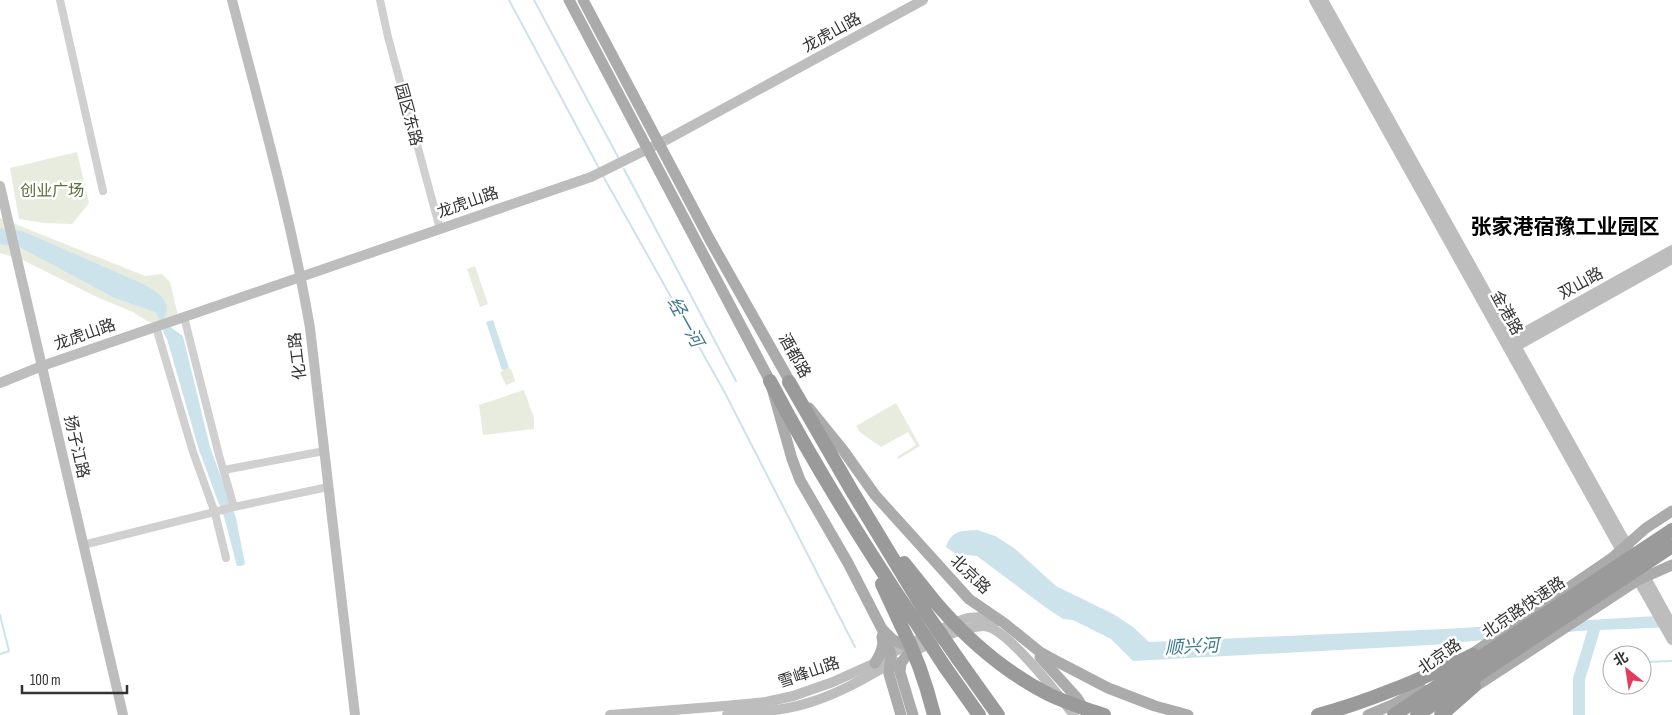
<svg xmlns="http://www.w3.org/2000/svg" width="1672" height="715" font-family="'Sofia Sans Condensed','Noto Sans SC',sans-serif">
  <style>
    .green { fill: #e7ecdf }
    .water { fill: #cce3eb }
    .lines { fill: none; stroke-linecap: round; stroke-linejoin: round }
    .stream { stroke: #cce3eb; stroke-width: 2 }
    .river { stroke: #cce3eb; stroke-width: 12 }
    .street { stroke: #d0d0d0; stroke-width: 8 }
    .secondary { stroke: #bdbdbd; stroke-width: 10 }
    .primary { stroke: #ababab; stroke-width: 11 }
    .highway { stroke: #9a9a9a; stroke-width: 14 }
    .highway-bridge { stroke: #9a9a9a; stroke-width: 14 }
    .labels { text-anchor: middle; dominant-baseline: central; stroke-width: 5; stroke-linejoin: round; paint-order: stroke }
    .street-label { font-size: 16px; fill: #333; stroke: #fff }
    .park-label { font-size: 16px; fill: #5c6f40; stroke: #fff }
    .water-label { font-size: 18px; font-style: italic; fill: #3f7a8e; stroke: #fff }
    .district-label { font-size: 21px; font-weight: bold; fill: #000; stroke: #fff }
  </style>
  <rect width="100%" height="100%" fill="#fff"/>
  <!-- green -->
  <g class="green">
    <path d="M77 152 89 203 72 224 44 223 19 219 10 168Z"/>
    <path d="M0 218 145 276 162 274 170 282 178 316 155 324 147 321 133 312 99 298 23 260 0 253Z"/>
    <path d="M475 266 488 304 480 307 467 269Z"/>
    <path d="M507 368 511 369 515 380 514 382 506 385 500 373 504 369Z"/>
    <path d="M524 390 534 418V429L483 435 479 405Z"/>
    <path d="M896 403 920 446 898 459 897 457 916 445 908 432 881 447 861 433 856 426Z"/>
  </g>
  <!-- water -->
  <g class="water">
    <path d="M0 228 22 231 141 283C154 290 174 300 164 318L169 326 183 336 210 447 236 518 245 564 241 566H237C234 556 223 508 219 504L199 450 167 339C161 330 162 319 155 312L115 298 21 248 0 244Z"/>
    <path d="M493 320 509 368 502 370 486 322Z"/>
    <path d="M977 530 995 536 1014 548 1056 586 1115 615 1133 627 1149 642 1444 629 1672 615V627L1578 631 1431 645 1133 661 1111 639 1073 620 1063 619 1045 607 977 556 956 554 946 547C952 530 961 531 977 530Z"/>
  </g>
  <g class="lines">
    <!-- stream -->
    <g class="stream">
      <path d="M509 0 600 170"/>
      <path d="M534 0 618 157"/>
      <path d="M624 169 736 381"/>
      <path d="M603 176 725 393 855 647"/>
      <path d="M0 615 9 651 0 654"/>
      <path d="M1642 662 1672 661"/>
      <path d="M1610 664H1612"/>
    </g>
    <!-- river -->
    <path class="river" d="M1579 715V679L1595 626"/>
    <!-- street -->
    <g class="street">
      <path d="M60 0 103 191"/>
      <path d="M380 0 388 37 440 229"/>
      <path d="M184 317 219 455 234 507"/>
      <path d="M156 327 193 452 215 513 226 558"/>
      <path d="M224 470 324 451"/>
      <path d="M83 545 234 507 328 487"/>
    </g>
    <!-- secondary -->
    <g class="secondary">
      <path d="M232 0C260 109 291 217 310 328L355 715"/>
      <path d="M1314 0 1624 556"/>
      <path d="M1323 0 1631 552"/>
      <path d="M0 186 123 715"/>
      <path d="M1507 342 1672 250"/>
      <path d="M1510 350 1672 259"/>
      <path d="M0 383 42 366 591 177 668 139 923 0"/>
      <path d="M1642 571 1672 625"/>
      <path d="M1635 575 1672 640"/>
      <path d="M908 655C928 644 959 627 983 626 1005 625 1059 696 1074 715"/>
      <path d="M610 715 725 706 766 702 793 696 833 682 875 663 901 648 956 622 968 618 981 617H990L998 621"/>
      <path d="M727 715C755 712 784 711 811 702 841 693 868 676 895 661"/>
    </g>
    <!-- primary -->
    <g class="primary">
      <path d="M569 0 770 381 792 459 800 480 848 563 882 629 893 640 906 645"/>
      <path d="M583 0 710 240 793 387"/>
      <path d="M809 408 843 450 875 495 969 599 1004 623 1040 652 1060 663 1108 688 1155 706 1188 715"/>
      <path d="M883 634 891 654 889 674 901 715"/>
      <path d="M907 655 901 663 900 672 913 715"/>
      <path d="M1040 657 1077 698 1085 711"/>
      <path d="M1466 658 1612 558 1646 528 1672 511"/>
      <path d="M875 663C880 655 885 646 882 637"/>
      <path d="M1467 692 1638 580 1672 565"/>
      <path d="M1368 715 1392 705 1422 689"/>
    </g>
    <!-- highway -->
    <g class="highway">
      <path d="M770 381C813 463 862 542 913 618"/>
      <path d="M789 382 852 491 924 610"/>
      <path d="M904 563 936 603"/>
      <path d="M882 584 901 625"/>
      <path d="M958 659 998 715"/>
      <path d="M945 667 979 715"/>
    </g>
    <!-- highway-bridge -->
    <g class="highway-bridge">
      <path d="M936 603C968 640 1006 673 1050 695 1067 703 1086 709 1104 715"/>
      <path d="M924 610 958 659"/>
      <path d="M913 618 945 667"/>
      <path d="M901 625C916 654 926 683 934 715"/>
      <path d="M1318 715C1372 701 1422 678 1473 655"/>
      <path d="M1394 715 1672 530"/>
      <path d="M1417 715 1672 546"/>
      <path d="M1441 715 1474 686"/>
    </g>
  </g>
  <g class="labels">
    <!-- street labels -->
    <g class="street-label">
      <text transform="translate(832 33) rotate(-29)">龙虎山路</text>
      <text transform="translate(408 115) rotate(75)">园区东路</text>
      <text transform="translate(468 203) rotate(-19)">龙虎山路</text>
      <text transform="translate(1581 284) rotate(-29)">双山路</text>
      <text transform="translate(1506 313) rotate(61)">金港路</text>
      <text transform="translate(85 335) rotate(-19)">龙虎山路</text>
      <text transform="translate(298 356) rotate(-97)">化工路</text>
      <text transform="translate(794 356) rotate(61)">酒都路</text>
      <text transform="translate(76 447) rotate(77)">扬子江路</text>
      <text transform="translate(970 575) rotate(44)">北京路</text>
      <text transform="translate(1524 608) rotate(-34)">北京路快速路</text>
      <text transform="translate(1440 657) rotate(-35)">北京路</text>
      <text transform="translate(809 673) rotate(-19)">雪峰山路</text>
    </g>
    <!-- park labels -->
    <g class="park-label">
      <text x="52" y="191">创业广场</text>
    </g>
    <!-- water labels -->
    <g class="water-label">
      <text transform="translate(685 322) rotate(61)">经一河</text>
      <text transform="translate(1192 647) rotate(-3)">顺兴河</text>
    </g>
    <!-- district labels -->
    <g class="district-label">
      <text x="1565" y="227">张家港宿豫工业园区</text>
    </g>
  </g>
  <!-- north arrow -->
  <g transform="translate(1627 670) rotate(330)"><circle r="24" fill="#ffffff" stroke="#adadad"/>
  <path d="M0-4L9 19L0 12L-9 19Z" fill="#e23c5d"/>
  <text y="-8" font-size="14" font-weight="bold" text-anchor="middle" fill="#333333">北</text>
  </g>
  <!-- scale -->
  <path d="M22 685v8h105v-8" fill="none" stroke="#333333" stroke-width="2.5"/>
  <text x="30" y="685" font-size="15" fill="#333333" stroke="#ffffff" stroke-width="4" paint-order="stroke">100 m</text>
</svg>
